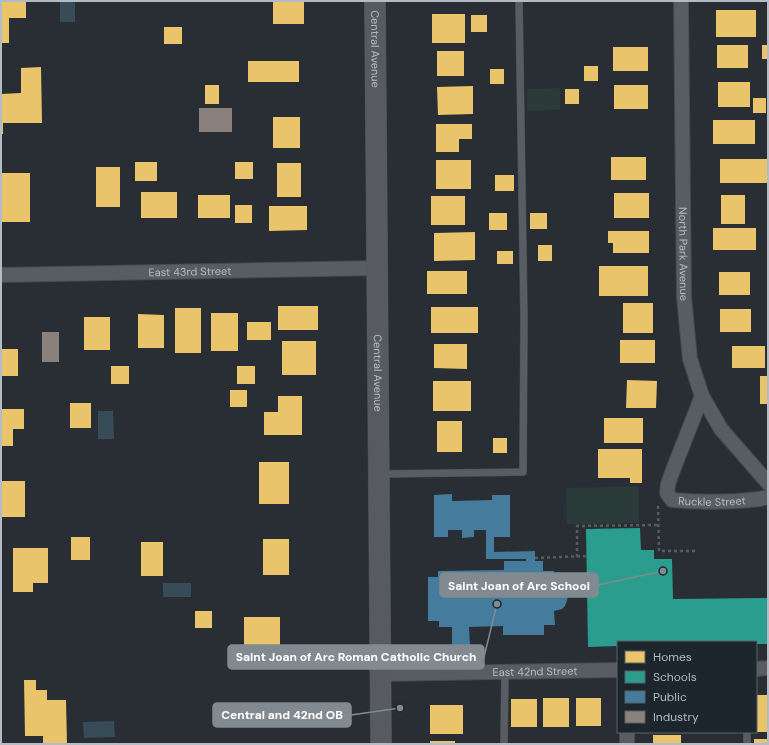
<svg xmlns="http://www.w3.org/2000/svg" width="769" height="745" font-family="'DM Sans',sans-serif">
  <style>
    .green { fill: #2a3b39 }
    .water { fill: #384b58 }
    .homes { fill: #e9c46a }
    .schools { fill: #2a9d8f }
    .public { fill: #457b9d }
    .industry { fill: #8a817c }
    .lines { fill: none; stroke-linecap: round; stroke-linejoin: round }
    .lane-casing { stroke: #464a4e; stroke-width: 8 }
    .street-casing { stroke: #464a4e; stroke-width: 16 }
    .secondary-casing { stroke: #464a4e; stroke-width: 22 }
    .path { stroke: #565c5f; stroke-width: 2.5; stroke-dasharray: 3 3; stroke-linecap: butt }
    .lane { stroke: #585d62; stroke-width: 7 }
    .street { stroke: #585d62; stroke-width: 14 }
    .secondary { stroke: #575b5f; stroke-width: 21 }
    .labels { text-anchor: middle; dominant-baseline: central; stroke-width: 4; stroke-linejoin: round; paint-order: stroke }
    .street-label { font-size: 11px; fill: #b3bcc4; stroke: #1d262c }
    .leader { fill: none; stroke: #828a91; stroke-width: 1.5 }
    .callout-dot { fill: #828a91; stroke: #1d262c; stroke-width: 1.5 }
    .callout { fill: #828a91; stroke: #828a91; stroke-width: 1.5 }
    .callout-label { font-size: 12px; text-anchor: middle; font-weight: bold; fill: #fff }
  </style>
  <rect width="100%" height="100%" fill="#282e33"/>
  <!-- green -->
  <g class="green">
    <path d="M560 88V110L527 111V89Z"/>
    <path d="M639 486V523L567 524 566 488Z"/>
  </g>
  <!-- water -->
  <g class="water">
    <rect x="60" y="1" width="15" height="21"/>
    <path d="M98 411H113L114 439H98Z"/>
    <rect x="163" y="583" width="28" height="14"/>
    <path d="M114 721 115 737 84 738 83 722Z"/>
  </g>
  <!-- homes -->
  <g class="homes">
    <path d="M1 1H26V18H9V43H1Z"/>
    <rect x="273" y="1" width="31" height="23"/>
    <rect x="716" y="10" width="40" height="27"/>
    <rect x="432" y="14" width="33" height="29"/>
    <rect x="471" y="15" width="16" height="17"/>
    <rect x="164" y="27" width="18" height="17"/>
    <rect x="717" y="45" width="31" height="23"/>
    <rect x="762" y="45" width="6" height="14"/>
    <rect x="613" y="47" width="35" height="24"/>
    <rect x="437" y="51" width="27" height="25"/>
    <rect x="248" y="61" width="51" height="21"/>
    <rect x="584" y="66" width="14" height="15"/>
    <path d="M41 67 42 123H3V134H1V94L21 93V68Z"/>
    <rect x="490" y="69" width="14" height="15"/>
    <rect x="718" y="82" width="32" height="25"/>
    <rect x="205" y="85" width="14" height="19"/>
    <rect x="614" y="85" width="34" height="24"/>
    <path d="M473 86V114L438 115 437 87Z"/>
    <rect x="565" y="89" width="14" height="15"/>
    <rect x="753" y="98" width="13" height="15"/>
    <rect x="273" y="117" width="27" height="31"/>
    <rect x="713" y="120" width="42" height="24"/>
    <path d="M436 124H472V139H459V152H436Z"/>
    <rect x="611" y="157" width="35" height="23"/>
    <rect x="720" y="159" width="48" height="24"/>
    <rect x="436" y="160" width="35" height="29"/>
    <rect x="135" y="162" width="22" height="19"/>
    <rect x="235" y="162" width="18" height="17"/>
    <rect x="277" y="163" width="24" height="34"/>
    <rect x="96" y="167" width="24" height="40"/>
    <rect x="1" y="173" width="29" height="49"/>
    <rect x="495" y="175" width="19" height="16"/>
    <rect x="141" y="192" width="36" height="26"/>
    <rect x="614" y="193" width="35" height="25"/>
    <rect x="198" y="195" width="32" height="23"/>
    <rect x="721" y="195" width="24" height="29"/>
    <rect x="431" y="196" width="34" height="29"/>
    <rect x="235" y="205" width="17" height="18"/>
    <path d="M269 206H307V230L269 231Z"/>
    <rect x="489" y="213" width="18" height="17"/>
    <rect x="530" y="213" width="17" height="16"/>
    <rect x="713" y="228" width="43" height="22"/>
    <path d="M608 231H649V253H613V243H608Z"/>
    <path d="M475 232V260L434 261V233Z"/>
    <rect x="538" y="245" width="14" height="16"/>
    <rect x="497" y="251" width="16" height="13"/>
    <rect x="599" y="266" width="49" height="30"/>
    <rect x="427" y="271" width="40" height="23"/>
    <rect x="719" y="272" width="31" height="23"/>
    <rect x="623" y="303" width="30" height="30"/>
    <rect x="278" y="306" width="40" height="24"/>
    <rect x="431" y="307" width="47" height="26"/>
    <rect x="175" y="308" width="26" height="45"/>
    <rect x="720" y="309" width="31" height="23"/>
    <rect x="211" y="313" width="27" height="38"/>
    <path d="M138 314 164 315V348H138Z"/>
    <rect x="84" y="317" width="26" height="33"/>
    <rect x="247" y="322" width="24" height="18"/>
    <rect x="620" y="340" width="35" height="23"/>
    <rect x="282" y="341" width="34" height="34"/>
    <path d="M434 344H467V369L434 368Z"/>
    <rect x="732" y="346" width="33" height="22"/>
    <rect x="1" y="349" width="17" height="27"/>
    <rect x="111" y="366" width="18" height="18"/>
    <rect x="237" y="366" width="18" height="18"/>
    <rect x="760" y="376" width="8" height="28"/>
    <path d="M627 380 657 381 656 408H626Z"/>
    <rect x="433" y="381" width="38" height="30"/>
    <rect x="230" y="390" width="17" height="17"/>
    <path d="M278 396H302V435H264V412H278Z"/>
    <rect x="70" y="403" width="21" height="25"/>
    <path d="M1 409H24V429H13V446H1Z"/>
    <rect x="604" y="418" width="39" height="25"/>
    <rect x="437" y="421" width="25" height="31"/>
    <rect x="493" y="438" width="14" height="15"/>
    <path d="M598 449H642V483H630V478H598Z"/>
    <rect x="259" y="462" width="30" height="42"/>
    <rect x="1" y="481" width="24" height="36"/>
    <rect x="71" y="537" width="19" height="23"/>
    <rect x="263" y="539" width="26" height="36"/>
    <rect x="141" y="542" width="22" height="34"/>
    <path d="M13 548H48V583H33V592H13Z"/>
    <rect x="195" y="611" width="17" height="17"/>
    <rect x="244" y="617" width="36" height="28"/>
    <path d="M24 680H36V690H47V700H66L67 744H43V736H25Z"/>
    <rect x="756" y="695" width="12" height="37"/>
    <rect x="543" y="698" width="26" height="29"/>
    <rect x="576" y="698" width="25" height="28"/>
    <rect x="511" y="699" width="26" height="28"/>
    <rect x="430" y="705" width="33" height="29"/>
    <rect x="653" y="735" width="28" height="9"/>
    <rect x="754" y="739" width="14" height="5"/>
    <rect x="430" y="741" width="25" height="3"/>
  </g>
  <!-- schools -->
  <path class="schools" d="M640 528 641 550H654V559H672L673 599 768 598V644H756V642H618V646L588 647 586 529Z"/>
  <!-- public -->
  <path class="public" d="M452 494V501L492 500V495H510V537H494V552L535 551V561H543V571H554V585L559 586 564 588 568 597 565 606 562 609 554 611 555 625H544V635H503V626L469 627 470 647H452V627H439V621H428V577H438V571L504 570V561H526V559H486V530H474V537L462 538V530H448V537H434V495Z"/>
  <!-- industry -->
  <g class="industry">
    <rect x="199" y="108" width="33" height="24"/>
    <rect x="42" y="332" width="17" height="30"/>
  </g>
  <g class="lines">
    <!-- lane casing -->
    <g class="lane-casing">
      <g id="lane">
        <path d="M380 474 523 472 524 318 519 1"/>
        <path d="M747 732V744"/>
        <path d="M504 744 505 672"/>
      </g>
    </g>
    <!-- street casing -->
    <g class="street-casing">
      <g id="street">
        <path id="s1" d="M681 1 684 297 690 359 702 396 721 429 768 483"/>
        <path id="s2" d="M1 275 378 268"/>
        <path id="s3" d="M702 396 673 470 668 484 667 493 672 500C694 502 716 502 737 501 748 500 758 500 768 497"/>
        <path d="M756 669 768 668"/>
        <path id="s4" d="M381 674 618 670"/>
        <path d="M627 732V744"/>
      </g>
    </g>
    <!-- secondary casing -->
    <g class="secondary-casing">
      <g id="secondary">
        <path id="s5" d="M375 1 381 744"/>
      </g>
    </g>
    <!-- path -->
    <g class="path">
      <path d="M658 506 659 551H695"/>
      <path d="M577 557V526L658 525"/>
      <path d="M535 558 587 556"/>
    </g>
    <!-- lane -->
    <use href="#lane" class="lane"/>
    <!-- street -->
    <use href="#street" class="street"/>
    <!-- secondary -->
    <use href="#secondary" class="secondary"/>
  </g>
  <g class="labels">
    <!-- street labels -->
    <g class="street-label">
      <text stroke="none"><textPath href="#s5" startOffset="48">Central Avenue</textPath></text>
      <text stroke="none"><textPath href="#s1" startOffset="253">North Park Avenue</textPath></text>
      <text stroke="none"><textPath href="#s2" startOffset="189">East 43rd Street</textPath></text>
      <text stroke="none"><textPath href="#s5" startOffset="372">Central Avenue</textPath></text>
      <text stroke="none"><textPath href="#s3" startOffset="152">Ruckle Street</textPath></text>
      <text stroke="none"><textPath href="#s4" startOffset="154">East 42nd Street</textPath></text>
    </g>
  </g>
  <!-- callouts -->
  <path class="leader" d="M663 571L598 585M497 604L484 657M400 708L351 715"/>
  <g class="callout-dot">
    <circle cx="663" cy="571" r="4"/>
    <circle cx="497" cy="604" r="4"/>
    <circle cx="400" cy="708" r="4"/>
  </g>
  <g class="callout">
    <rect x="440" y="573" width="158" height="24" rx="4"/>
    <rect x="228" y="645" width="256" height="24" rx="4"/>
    <rect x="213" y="703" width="138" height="24" rx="4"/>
  </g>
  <g class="callout-label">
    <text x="519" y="590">Saint Joan of Arc School</text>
    <text x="356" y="661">Saint Joan of Arc Roman Catholic Church</text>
    <text x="282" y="719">Central and 42nd OB</text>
  </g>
  <!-- border -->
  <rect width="769" height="745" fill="none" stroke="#b3bcc4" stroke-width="4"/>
  <!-- legend -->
  <rect x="617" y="641" width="140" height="92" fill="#1d262c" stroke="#596269"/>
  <rect x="625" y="651" width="20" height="12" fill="#e9c46a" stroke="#596269"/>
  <text x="653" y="661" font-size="12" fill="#b3bcc4">Homes</text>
  <rect x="625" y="671" width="20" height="12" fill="#2a9d8f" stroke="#596269"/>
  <text x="653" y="681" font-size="12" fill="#b3bcc4">Schools</text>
  <rect x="625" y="691" width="20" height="12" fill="#457b9d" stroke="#596269"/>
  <text x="653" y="701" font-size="12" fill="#b3bcc4">Public</text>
  <rect x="625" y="711" width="20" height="12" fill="#8a817c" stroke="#596269"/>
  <text x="653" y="721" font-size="12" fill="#b3bcc4">Industry</text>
</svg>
